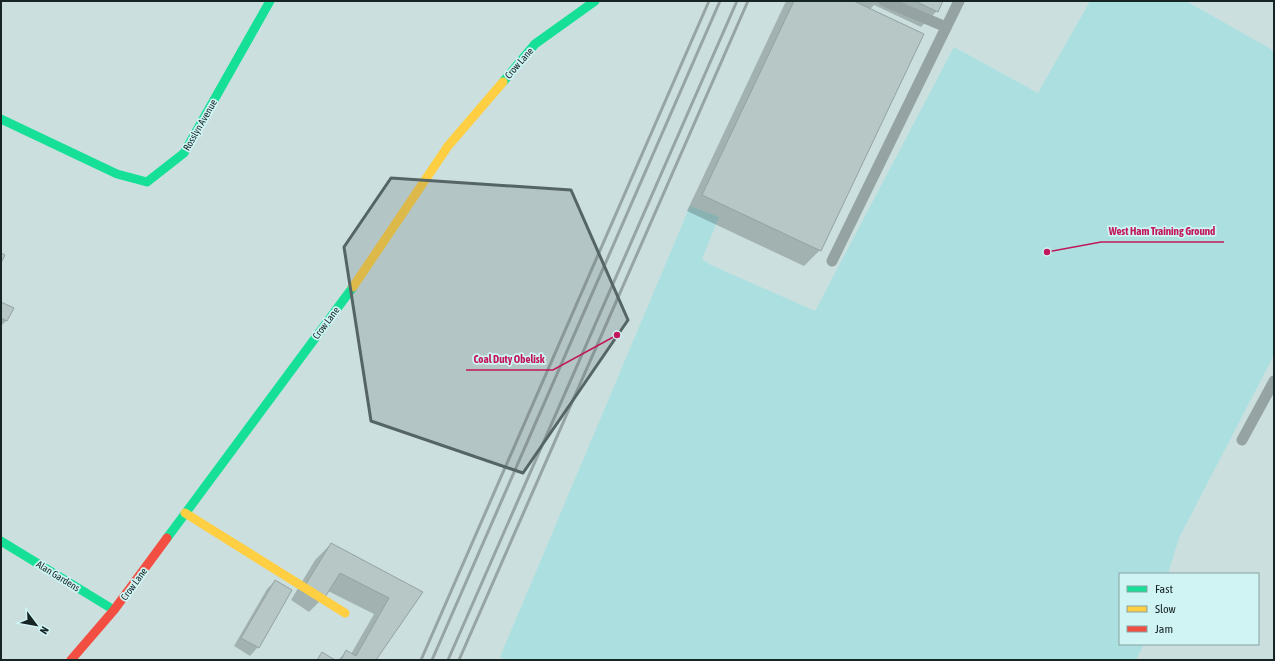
<svg xmlns="http://www.w3.org/2000/svg" width="1275" height="661" font-family="'Asap Condensed',sans-serif">
  <style>
    .green { fill: #ace0e0 }
    .shadow { fill: #0003 }
    .building { fill: #b7c7c6; stroke: #93a2a2 }
    .lines { fill: none; stroke-linecap: round; stroke-linejoin: round }
    .lane { stroke: #95a3a2; stroke-width: 11 }
    .fast { stroke: #16e098; stroke-width: 9 }
    .slow { stroke: #ffcf43; stroke-width: 9 }
    .jam { stroke: #f24e42; stroke-width: 9 }
    .rail { stroke: #96a4a4; stroke-width: 3 }
    .marked { fill: #556565; fill-opacity: 0.2; stroke: #556565; stroke-width: 3; stroke-linejoin: round }
    .labels { text-anchor: middle; dominant-baseline: central; stroke-width: 3.5; stroke-linejoin: round; paint-order: stroke }
    .street-label { font-size: 10px; fill: #162424; stroke: #d0f4f4 }
    .leader { fill: none; stroke: #c2185b; stroke-width: 1.5 }
    .callout-dot { fill: #c2185b; stroke: #d0f4f4; stroke-width: 1.5 }
    .callout-label { font-size: 11px; text-anchor: middle; font-weight: bold; fill: #c2185b; stroke: #d0f4f4; stroke-width: 3.5; stroke-linejoin: round; paint-order: stroke }
  </style>
  <rect width="100%" height="100%" fill="#cbdfde"/>
  <!-- green -->
  <path class="green" d="M1090 1H1186L1274 51V355L1179 538 1168 574H1120V644H1144L1136 660H507L500 657 690 206 719 217 702 259 711 265 815 311 954 47 1038 93Z"/>
  <!-- shadow -->
  <g class="shadow">
    <path d="M786 1H852L854 2 855 1H942L937 11 921 27 874 5 870 9 820 250 804 266 687 211Z"/>
    <path d="M1 303 12 309 6 321 2 325 1 324Z"/>
    <path d="M331 544 421 592 374 660H338L346 652 351 654 374 614 328 591 325 596 309 612 291 600 315 560Z"/>
    <path d="M275 581 258 647 250 656 234 646 267 589Z"/>
  </g>
  <!-- building -->
  <g class="building">
    <path d="M794 1H854L924 34 821 251 702 195Z"/>
    <path d="M915 1H943L938 12Z"/>
    <path d="M1 253 5 255 1 263Z"/>
    <path d="M1 302 14 308 7 321 1 318Z"/>
    <path d="M331 543 423 592 376 660H341L346 650 356 656 389 598 340 573 325 597 306 584Z"/>
    <path d="M275 580 292 590 259 648 241 638Z"/>
    <path d="M322 652 335 660H317Z"/>
  </g>
  <g class="lines">
    <!-- lane -->
    <g class="lane">
      <path d="M884 1 946 27"/>
      <path d="M832 261 959 1"/>
      <path d="M1242 440 1274 381"/>
    </g>
    <!-- fast -->
    <g class="fast">
      <path d="M503 82 535 44 595 1"/>
      <path d="M1 119 117 174 147 182 184 153 270 1"/>
      <path d="M167 538 353 287"/>
      <path d="M1 541 114 610"/>
    </g>
    <!-- slow -->
    <g class="slow">
      <path d="M353 287 448 146 503 82"/>
      <path d="M185 513 345 613"/>
    </g>
    <!-- jam -->
    <path class="jam" d="M71 660 114 610 167 538"/>
    <!-- rail -->
    <g class="rail">
      <path d="M421 660 709 1"/>
      <path d="M432 660 720 1"/>
      <path d="M448 660 737 1"/>
      <path d="M459 660 748 1"/>
    </g>
  </g>
  <!-- marked area -->
  <path class="marked" d="M391 178 571 190 628 320 523 473 371 421 344 247Z"/>
  <g class="labels">
    <!-- street labels -->
    <g class="street-label">
      <text transform="translate(519 63) rotate(-49)">Crow Lane</text>
      <text transform="translate(200 125) rotate(-60)">Rosslyn Avenue</text>
      <text transform="translate(326 323) rotate(-53)">Crow Lane</text>
      <text transform="translate(58 576) rotate(32)">Alan Gardens</text>
      <text transform="translate(134 584) rotate(-54)">Crow Lane</text>
    </g>
  </g>
  <!-- callouts -->
  <path class="leader" d="M1047 252L1101 242H1224M617 335L553 370H466"/>
  <g class="callout-dot">
    <circle cx="1047" cy="252" r="4"/>
    <circle cx="617" cy="335" r="4"/>
  </g>
  <g class="callout-label">
    <text x="1162" y="235">West Ham Training Ground</text>
    <text x="509" y="363">Coal Duty Obelisk</text>
  </g>
  <!-- border -->
  <rect width="1275" height="661" fill="none" stroke="#162424" stroke-width="4"/>
  <!-- legend -->
  <rect x="1119" y="573" width="140" height="72" fill="#d0f4f4" stroke="#86a1a1"/>
  <rect x="1127" y="586" width="20" height="6" fill="#16e098" stroke="#86a1a1"/>
  <text x="1155" y="593" font-size="12" fill="#162424">Fast</text>
  <rect x="1127" y="606" width="20" height="6" fill="#ffcf43" stroke="#86a1a1"/>
  <text x="1155" y="613" font-size="12" fill="#162424">Slow</text>
  <rect x="1127" y="626" width="20" height="6" fill="#f24e42" stroke="#86a1a1"/>
  <text x="1155" y="633" font-size="12" fill="#162424">Jam</text>
  <!-- north arrow -->
  <g transform="translate(36 625) rotate(122)" stroke="#d0f4f4" stroke-width="3" paint-order="stroke">
  <path d="M0-3L7 15L0 10L-7 15Z" fill="#162424"/>
  <text y="-6" font-size="11" font-weight="bold" text-anchor="middle" fill="#162424">N</text>
  </g>
</svg>
